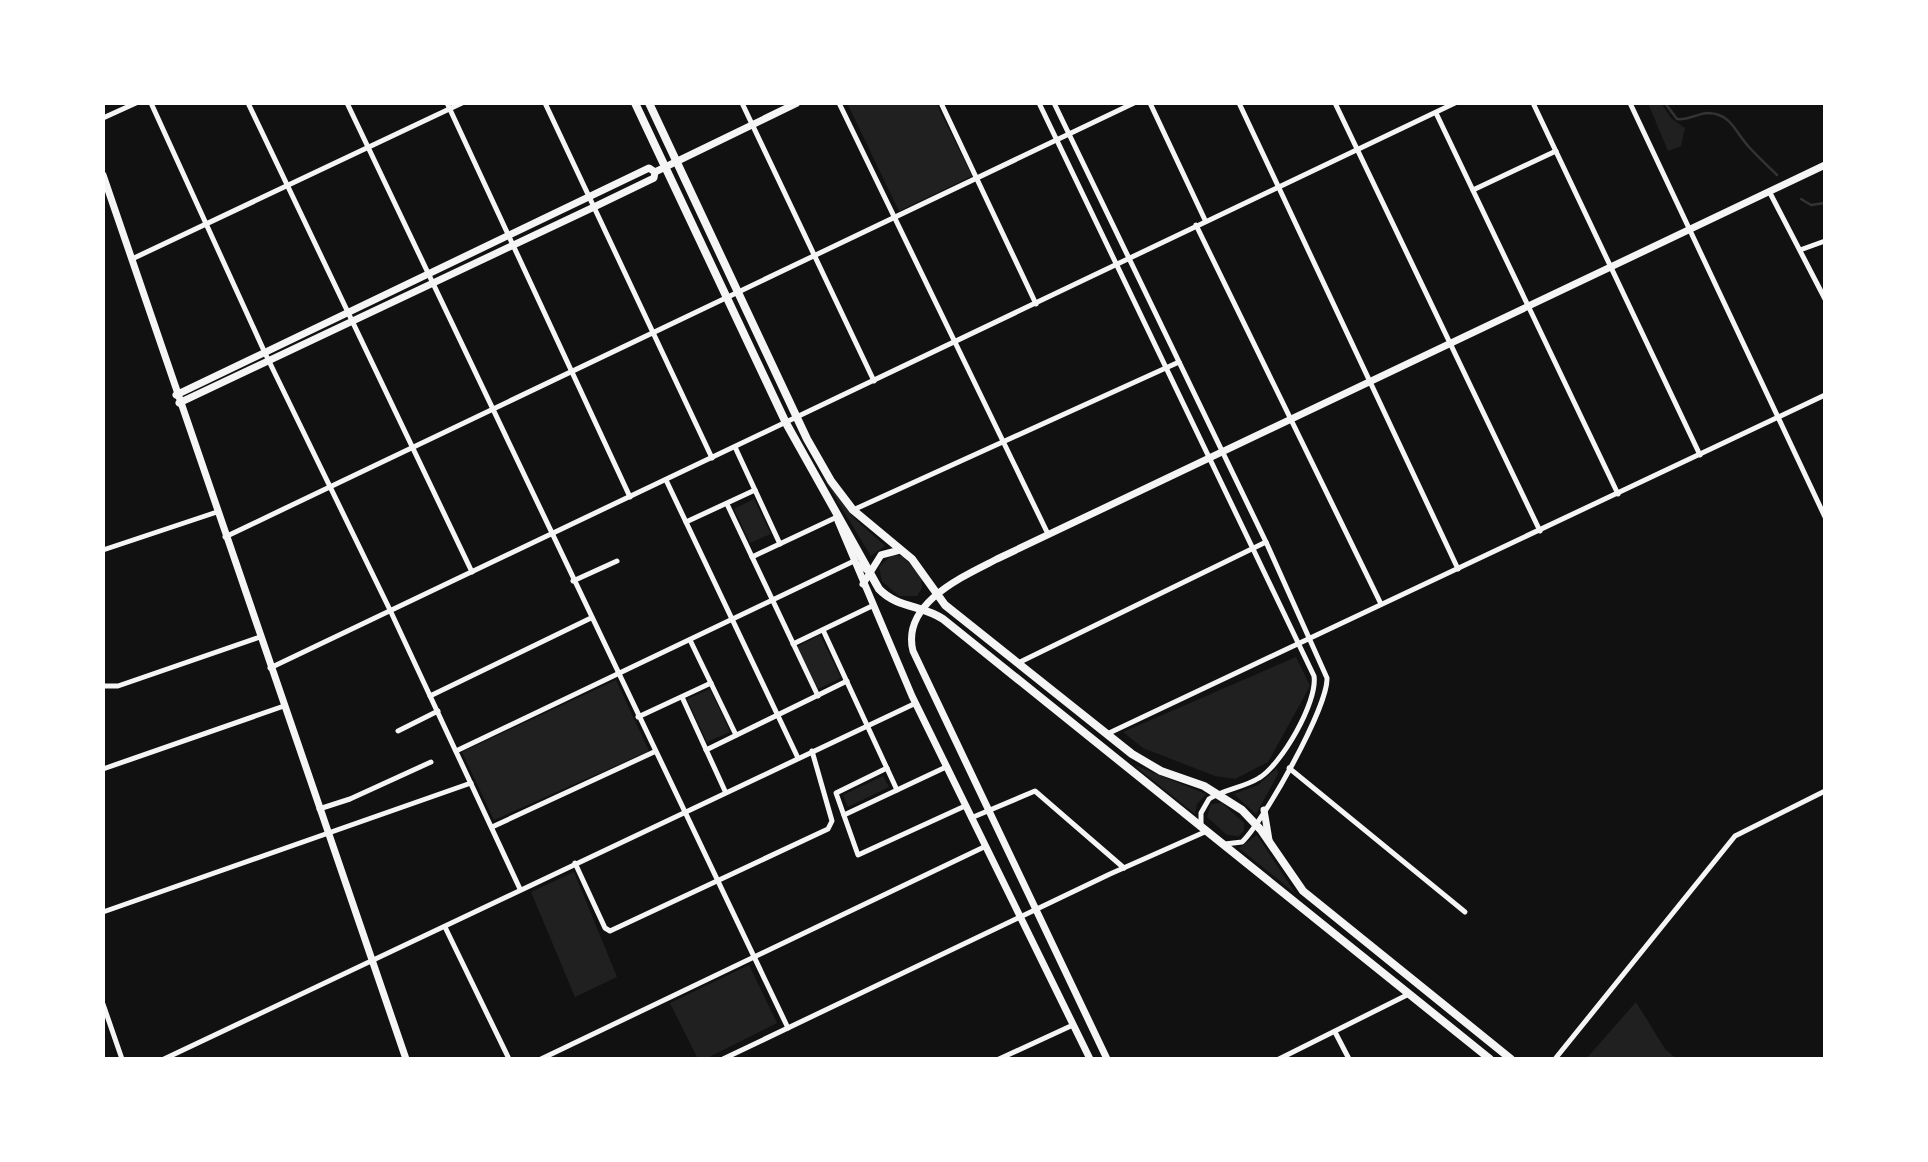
<svg xmlns="http://www.w3.org/2000/svg" width="1928" height="1162" font-family="Figtree,sans-serif">
  <style>
    .green { fill: #202020 }
    .lines { fill: none; stroke-linecap: round; stroke-linejoin: round }
    .stream { stroke: #333; stroke-width: 2.5 }
    .minor { stroke: #f5f5f5; stroke-width: 5 }
    .secondary { stroke: #f5f5f5; stroke-width: 7 }
    .primary { stroke: #f5f5f5; stroke-width: 8 }
  </style>
  <rect width="100%" height="100%" fill="#111"/>
  <!-- green -->
  <g class="green">
    <path d="M847 103H936L972 176 899 211Z"/>
    <path d="M1648 103H1661L1671 118 1685 128 1681 146 1668 151Z"/>
    <path d="M821 474 856 520 885 546 871 556Z"/>
    <path d="M754 499 771 534 750 543 734 509Z"/>
    <path d="M892 555 902 556 921 576 922 588 917 596H899L882 581 879 567Z"/>
    <path d="M820 635 841 678 818 689 797 647Z"/>
    <path d="M1296 657 1310 686 1268 762 1235 779 1215 776 1143 748 1123 732Z"/>
    <path d="M616 680 649 751 494 820 462 752Z"/>
    <path d="M710 689 730 732 707 742 687 699Z"/>
    <path d="M1134 765 1206 794 1197 804 1195 814Z"/>
    <path d="M1277 768 1278 774 1256 814 1234 794 1258 785Z"/>
    <path d="M883 776 889 787 848 807 843 795Z"/>
    <path d="M1222 803 1244 823V830L1239 836 1227 835 1207 817 1211 804Z"/>
    <path d="M1257 835 1295 893 1239 848Z"/>
    <path d="M574 872 617 977 575 997 531 892Z"/>
    <path d="M749 965 777 1023 705 1059H698L670 1003Z"/>
    <path d="M1636 1002 1665 1049 1677 1059H1586Z"/>
  </g>
  <g class="lines">
    <!-- stream -->
    <g class="stream">
      <path d="M1665 103 1677 119C1688 121 1697 113 1709 113 1732 114 1736 134 1749 147 1758 157 1768 166 1777 175"/>
      <path d="M1801 199 1811 205 1825 203"/>
    </g>
    <!-- minor -->
    <g class="minor">
      <path d="M151 103 265 353 390 610 520 889"/>
      <path d="M248 103 472 572"/>
      <path d="M347 103 788 1028"/>
      <path d="M447 103 630 497"/>
      <path d="M545 103 712 458"/>
      <path d="M742 103 874 381"/>
      <path d="M839 103 1048 534"/>
      <path d="M941 103 1036 304"/>
      <path d="M1039 103 1314 676C1318 702 1281 765 1259 778 1243 788 1224 789 1209 799L1201 813V827"/>
      <path d="M1054 103 1266 542 1327 678C1328 707 1264 821 1242 842L1225 844"/>
      <path d="M1150 103 1205 220"/>
      <path d="M1239 103 1458 569"/>
      <path d="M1335 103 1540 531"/>
      <path d="M1533 103 1700 455"/>
      <path d="M1630 103 1825 517"/>
      <path d="M1436 113 1618 494"/>
      <path d="M103 118 136 103"/>
      <path d="M1473 190 1556 151"/>
      <path d="M1769 191 1825 299"/>
      <path d="M1196 225 1381 604"/>
      <path d="M1800 250 1825 241"/>
      <path d="M132 259 462 103"/>
      <path d="M735 447 780 544"/>
      <path d="M666 480 798 758"/>
      <path d="M727 504 818 696"/>
      <path d="M853 510 1179 362"/>
      <path d="M686 522 755 490"/>
      <path d="M225 537 1134 103"/>
      <path d="M103 550 217 512"/>
      <path d="M752 557 837 517"/>
      <path d="M573 581 617 561"/>
      <path d="M823 630 897 790"/>
      <path d="M690 640 736 735"/>
      <path d="M793 644 872 606"/>
      <path d="M1018 663 1266 542"/>
      <path d="M270 668 1455 103"/>
      <path d="M103 686H118L260 637"/>
      <path d="M430 696 591 618"/>
      <path d="M682 697 725 791"/>
      <path d="M638 717 711 683"/>
      <path d="M398 731 438 711"/>
      <path d="M1107 734 1825 395"/>
      <path d="M706 750 847 681"/>
      <path d="M456 751 854 561 868 572"/>
      <path d="M887 768 836 793 858 855 965 806"/>
      <path d="M1289 768 1465 912"/>
      <path d="M103 769 284 706"/>
      <path d="M319 809 350 799 431 762"/>
      <path d="M844 815 946 767"/>
      <path d="M971 818 1035 791 1124 868"/>
      <path d="M492 827 654 752"/>
      <path d="M575 863 605 928 610 931 828 829 832 821 812 751"/>
      <path d="M103 912 471 783"/>
      <path d="M445 927 509 1059"/>
      <path d="M103 1004 122 1059"/>
      <path d="M1335 1032 1349 1059"/>
      <path d="M164 1059 916 703"/>
      <path d="M541 1059 984 847"/>
      <path d="M723 1059 1110 874 1207 831"/>
      <path d="M999 1059 1073 1025"/>
      <path d="M1279 1059 1409 994"/>
      <path d="M1555 1059 1735 836 1825 791"/>
    </g>
    <!-- secondary -->
    <g class="secondary">
      <path d="M103 175 406 1059"/>
      <path d="M176 395 649 168 655 172"/>
      <path d="M179 403 594 207 654 178 655 172 797 103"/>
      <path d="M838 521 912 696 1090 1059"/>
      <path d="M863 584 881 555 900 550"/>
      <path d="M1264 810 1269 840"/>
      <path d="M1107 1059 913 651C901 603 964 576 997 559L1825 165"/>
    </g>
    <!-- primary -->
    <g class="primary">
      <path d="M635 103 786 423 879 589C897 608 922 605 943 619L1490 1059"/>
      <path d="M649 103 807 439 831 481 853 510 912 559 945 605 1132 754 1161 771 1204 786 1242 810 1261 830 1303 891 1511 1059"/>
    </g>
  </g>
  <!-- border -->
  <rect width="1928" height="1162" fill="none" stroke="#ffffff" stroke-width="210"/>
</svg>
